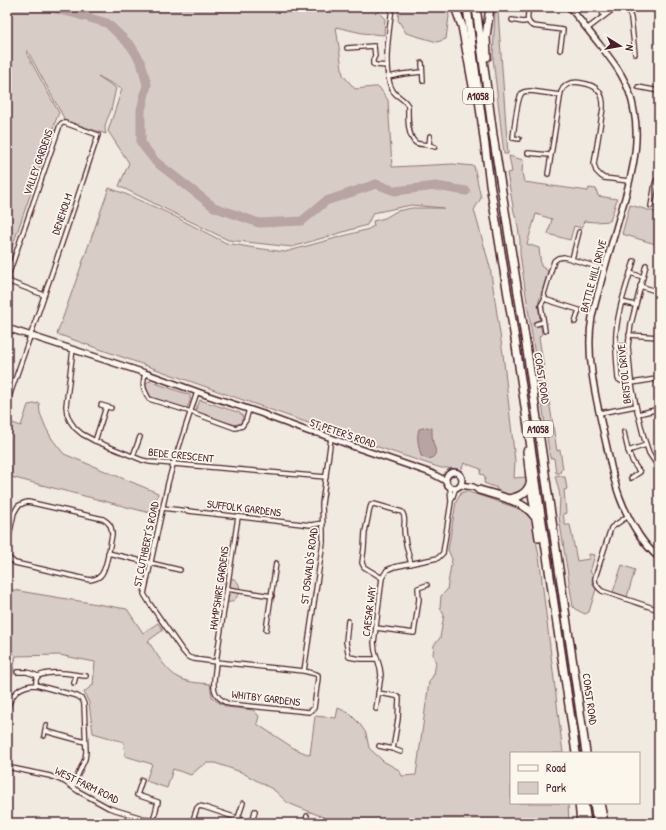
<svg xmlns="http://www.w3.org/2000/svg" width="666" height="830" font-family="'Patrick Hand',sans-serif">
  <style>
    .green { fill: #d8ccc6; stroke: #917678 }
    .water { fill: #b8a4a2; stroke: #8c6f72 }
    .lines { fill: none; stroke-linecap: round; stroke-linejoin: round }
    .river { stroke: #b8a4a2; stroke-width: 9 }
    .street-casing { stroke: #4a1f2b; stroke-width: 6 }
    .secondary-casing { stroke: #4a1f2b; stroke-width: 8 }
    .highway-casing { stroke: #4a1f2b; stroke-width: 10 }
    .street { stroke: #fbf7ec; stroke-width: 3.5 }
    .secondary { stroke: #fbf7ec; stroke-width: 5 }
    .highway { stroke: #fbf7ec; stroke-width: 7 }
    .labels { text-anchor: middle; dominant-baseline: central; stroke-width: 3.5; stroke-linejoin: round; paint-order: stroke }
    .shield { fill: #fbf7ec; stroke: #7f6065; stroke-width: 1 }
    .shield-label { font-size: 10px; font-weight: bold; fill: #4a1f2b }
    .street-label { font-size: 11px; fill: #4a1f2b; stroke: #fbf7ec }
  </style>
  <rect width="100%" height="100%" fill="#f0eae0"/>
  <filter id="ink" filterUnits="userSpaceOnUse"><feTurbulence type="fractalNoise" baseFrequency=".025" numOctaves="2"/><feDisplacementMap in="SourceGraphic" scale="8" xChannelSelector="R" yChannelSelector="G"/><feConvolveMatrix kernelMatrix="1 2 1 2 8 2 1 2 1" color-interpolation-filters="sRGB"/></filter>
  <g filter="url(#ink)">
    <!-- green -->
    <g class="green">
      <path d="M7 7H385V11L376 10 385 19 384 35 362 33 336 27 343 75 355 89 374 87H379L388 100 392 167 453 164 474 166 481 198 474 210 490 267 503 354 515 461 514 478 527 477C527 490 524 491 513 496L496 490 497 488 484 483 485 478 484 475 480 474 481 469 464 463 461 471C455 468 448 468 441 468 313 426 185 379 57 334L109 188 123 193 168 213 226 243 255 248 285 252 369 229 370 228 374 226 373 221 385 218 397 211 412 208H444L411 205 373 213 367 225 292 247 228 240 119 186 129 163 108 131 122 89 98 76 116 88C114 95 113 103 111 110 108 119 103 124 106 134L64 120V118L27 50V54L59 113 57 117 9 256 11 258 7 270Z"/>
      <path d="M399 7H447L449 16 446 39 437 42 406 33 398 20Z"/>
      <path d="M495 10 498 11 508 154H504L493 58Z"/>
      <path d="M509 156 523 160 522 173 524 182 588 191 589 188 596 189 598 196 617 199 610 221 595 222 584 221 582 228 574 226 570 240 548 234 552 219 536 214 527 244 539 248 541 266 548 271 538 305 540 319 535 322 536 325H538L541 327 542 334 539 337 557 451 560 450 563 469H561L560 473H556L554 458H550L520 254V240L517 221 514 212 507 173 512 172Z"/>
      <path d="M630 205 659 213V245L622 234Z"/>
      <path d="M149 381 190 395C191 400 189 404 187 408H183L151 397 148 392 146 387V383Z"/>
      <path d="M200 400 240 413 243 417 241 423 236 425 199 414 196 410Z"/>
      <path d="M39 403 40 413 46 428 52 439 64 454 158 493 154 514 7 476V421L21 426 28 405Z"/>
      <path d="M560 475 562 477H565L567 489 564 490 566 513 563 514 565 525H570L577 561 589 559V554L595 555 590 572 593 574 592 581 596 589 589 612 585 614 575 609 573 607 559 517 560 497 559 491 555 476Z"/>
      <path d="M466 491 520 509 531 516 534 528 540 563 544 598 563 753H511V803H568L569 823H329L328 819 288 803 274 790 241 772 215 763H207L200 767 191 775 173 769 167 788 146 781 152 764 125 756 124 742 93 733 89 703 84 692 93 685 95 662 59 655 16 656 7 702V589L127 609 143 633 158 623 163 630 148 641C159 657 168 676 187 681 194 683 202 683 210 684L212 697 218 702 227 707 253 710 259 716 257 724 295 749 310 755 315 716 336 718 338 708 349 713 359 723 366 733 369 748 383 761 399 770 402 776 416 775 429 682 434 674 436 663 433 655 434 645 440 638 444 615 440 608 441 596 447 590 452 559 448 550 456 502 461 493Z"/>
      <path d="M622 565 635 570 627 597 613 592Z"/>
      <path d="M225 577C228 578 231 578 234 579 249 588 231 612 219 599 216 596 216 591 215 587L220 579Z"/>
    </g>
    <!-- water -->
    <path class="water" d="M427 427 432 428C432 433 432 438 433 442 435 449 438 453 432 458L428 459 421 456C419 447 416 438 419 429Z"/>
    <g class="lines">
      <!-- river -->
      <path class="river" d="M47 7 69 12 107 23 131 46 141 62 147 85 141 110V143L156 162 214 207 259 223 302 221 326 201 376 184 395 191 436 186 466 191"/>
      <!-- street casing -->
      <g class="street-casing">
        <g id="street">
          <path d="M392 7C390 28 381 72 393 91 397 97 405 99 408 106 408 116 407 137 416 143 420 145 425 144 429 145"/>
          <path d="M529 7C528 14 525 22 533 26L563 30 560 50"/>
          <path d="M599 7 604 15"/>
          <path d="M627 7 631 18 635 54"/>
          <path d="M512 20 523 22 528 21"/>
          <path d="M587 29 616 7"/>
          <path d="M347 48 374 46 375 56 373 60V64L376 65 387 66"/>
          <path d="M422 63 423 81"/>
          <path d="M388 77 403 74 422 72"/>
          <path d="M638 87 659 91"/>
          <path d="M430 136 429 145 435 147"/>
          <path d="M519 139 513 138C514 130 517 98 522 93 524 91 527 91 531 91L560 95"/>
          <path d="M528 153 550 155"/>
          <path d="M548 174 561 92C565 83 572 81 582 83 596 85 604 92 603 108L594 164 596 171 601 176 604 178 629 181"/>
          <path d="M651 206 655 184 656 181 659 178"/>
          <path d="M572 259 579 232"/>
          <path d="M646 265 631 324 628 346 631 380 636 406 644 438 649 453 659 468"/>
          <path d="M630 273 643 277"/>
          <path d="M640 286 659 292"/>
          <path d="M545 298 547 300 579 310 575 322"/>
          <path d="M622 302 635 305"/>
          <path d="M536 324 543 322"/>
          <path d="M545 331 541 305 545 298 544 294 554 261 558 258 564 257 604 269"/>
          <path d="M629 335 659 337"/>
          <path d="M615 346H628"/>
          <path d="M73 349 66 406 67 414 70 421 75 428 82 434 95 441 142 460 150 462 326 477"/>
          <path d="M145 373C142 386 143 388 149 399L191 412 235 428 242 426 246 420 249 409"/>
          <path d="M631 380 621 381 618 379C617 364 615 348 616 333 618 309 627 284 634 261"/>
          <path d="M632 383 656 379"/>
          <path d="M197 392 173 465 168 483 144 594 150 604 182 650 188 657 194 659 216 662 304 671 316 674 318 675V678L314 708 309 712 229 704C207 695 215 680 216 662L238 517"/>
          <path d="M7 403C38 314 69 224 98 135L65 123H62L60 125 8 276 10 282 44 295"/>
          <path d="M101 405 111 408"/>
          <path d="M600 413 636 406"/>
          <path d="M638 414 659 409"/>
          <path d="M624 432C627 447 629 460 640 472L631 478"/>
          <path d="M95 441 106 407"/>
          <path d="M628 451 646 445"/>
          <path d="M133 456 140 437"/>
          <path d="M452 499 456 487"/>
          <path d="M162 508 311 525 323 523"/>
          <path d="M628 516 615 525 611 528 595 578C595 584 597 587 602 591L659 610"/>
          <path d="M7 546 14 513 18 506 24 503 28 502 37 504 103 519C110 523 112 527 112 535 110 544 107 569 101 575 98 579 94 579 90 580L15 563 9 558 7 553"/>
          <path d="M108 553 180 570"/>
          <path d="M382 578 364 567 362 563 364 548 365 532 370 508 371 505 374 504 402 512C406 517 404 522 404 528 404 540 408 552 411 564"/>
          <path d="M227 589 272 596"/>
          <path d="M348 621 346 642 349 657 361 659H377"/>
          <path d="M376 628 414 633 419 599 418 588 427 585"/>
          <path d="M266 630 276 563"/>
          <path d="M304 671 323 542V533L322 504 331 438"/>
          <path d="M17 672H27L38 676"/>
          <path d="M74 683 76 675"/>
          <path d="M36 685V680L38 676C53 670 70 674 86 676"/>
          <path d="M378 693 396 696 399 698 398 719 393 749"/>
          <path d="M7 709C12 694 19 685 36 685L77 696 82 699 84 704 86 752 85 759 73 786"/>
          <path d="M376 709 381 675 380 668 375 651 374 643 382 578 387 570 394 567 438 558 443 553 451 502 450 487"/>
          <path d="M45 731 85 742"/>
          <path d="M44 736 46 725"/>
          <path d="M379 746 393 749 401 752"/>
          <path d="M7 767 50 776 65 782 78 791 109 808 159 823"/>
          <path d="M142 780 137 795 158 802 153 821"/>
          <path d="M238 818 243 803"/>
          <path d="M7 821 12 823"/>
          <path d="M192 823 197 808 199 806 204 807 252 823 255 811"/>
          <path d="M305 823 307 816"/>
        </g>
      </g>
      <!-- secondary casing -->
      <g class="secondary-casing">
        <g id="secondary">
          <path d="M569 7C579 18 587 29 596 40 614 63 629 80 634 111 641 145 630 182 620 215 613 240 605 265 599 290 596 299 594 308 592 317 584 361 600 414 609 457 615 487 622 509 639 535 645 544 651 551 659 558"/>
          <path d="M7 328 145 373 209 396 263 414 272 418 310 432 318 433 355 447 431 473 446 481"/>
          <circle cx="454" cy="480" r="8"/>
          <path d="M460 485 473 487 479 490"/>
        </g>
      </g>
      <!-- highway casing -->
      <g class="highway-casing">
        <g id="highway">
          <path d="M455 7 462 26 473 86"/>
          <path d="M467 7 490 184 515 339 576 753"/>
          <path d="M476 7 493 135 525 337 586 753"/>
          <path d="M487 57 486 37 490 7"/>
          <path d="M527 451 531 487 539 538"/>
          <path d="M479 490C495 495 525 501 534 516"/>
          <path d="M509 499C519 497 526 494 530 484"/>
          <path d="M579 803 581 823"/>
          <path d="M584 803 587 823"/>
          <path d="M594 803 597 823"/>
          <path d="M600 803 604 823"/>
        </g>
      </g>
      <!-- street -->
      <use href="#street" class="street"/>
      <!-- secondary -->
      <use href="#secondary" class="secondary"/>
      <!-- highway -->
      <use href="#highway" class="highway"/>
    </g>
  </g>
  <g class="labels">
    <!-- shield labels -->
    <g class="shield">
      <rect x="463" y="88" width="30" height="16" rx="3"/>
      <rect x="523" y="421" width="30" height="16" rx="3"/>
    </g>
    <g class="shield-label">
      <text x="478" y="96">A1058</text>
      <text x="538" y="429">A1058</text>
    </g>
    <!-- street labels -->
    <g class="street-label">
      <text transform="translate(38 162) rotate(-71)">VALLEY GARDENS</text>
      <text transform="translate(62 214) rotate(-71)">DENEHOLM</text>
      <text transform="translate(593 276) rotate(-75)">BATTLE HILL DRIVE</text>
      <text transform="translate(624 374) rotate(-96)">BRISTOL DRIVE</text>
      <text transform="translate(542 378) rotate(81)">COAST ROAD</text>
      <text transform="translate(343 433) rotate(19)">ST PETER'S ROAD</text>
      <text transform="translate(181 455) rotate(6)">BEDE CRESCENT</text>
      <text transform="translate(244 508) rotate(7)">SUFFOLK GARDENS</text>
      <text transform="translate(146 544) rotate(-78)">ST CUTHBERT'S ROAD</text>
      <text transform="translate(309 566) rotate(-83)">ST OSWALD'S ROAD</text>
      <text transform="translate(219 588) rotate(-82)">HAMPSHIRE GARDENS</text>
      <text transform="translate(369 611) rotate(-83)">CAESAR WAY</text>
      <text transform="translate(266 698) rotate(7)">WHITBY GARDENS</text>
      <text transform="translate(590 699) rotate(82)">COAST ROAD</text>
      <text transform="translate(87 785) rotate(26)">WEST FARM ROAD</text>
    </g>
  </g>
  <!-- margin -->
  <rect width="666" height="830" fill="none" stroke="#fbf7ec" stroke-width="24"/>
  <rect x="12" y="12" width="642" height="806" fill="none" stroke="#4a1f2b" stroke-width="1.5" filter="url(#ink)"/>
  <!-- legend -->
  <rect x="510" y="752" width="130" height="52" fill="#fbf7ec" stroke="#b4a19f"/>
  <rect x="518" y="765" width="20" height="6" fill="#fbf7ec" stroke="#b4a19f"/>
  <text x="546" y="772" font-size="12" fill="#4a1f2b">Road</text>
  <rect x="518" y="782" width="20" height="12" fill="#d8ccc6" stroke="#b4a19f"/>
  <text x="546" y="792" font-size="12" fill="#4a1f2b">Park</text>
  <!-- north arrow -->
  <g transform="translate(620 46) rotate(101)" stroke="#fbf7ec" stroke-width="3" paint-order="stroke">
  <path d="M0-3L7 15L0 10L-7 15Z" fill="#4a1f2b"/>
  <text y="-6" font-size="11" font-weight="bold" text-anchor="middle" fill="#4a1f2b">N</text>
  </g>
</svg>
